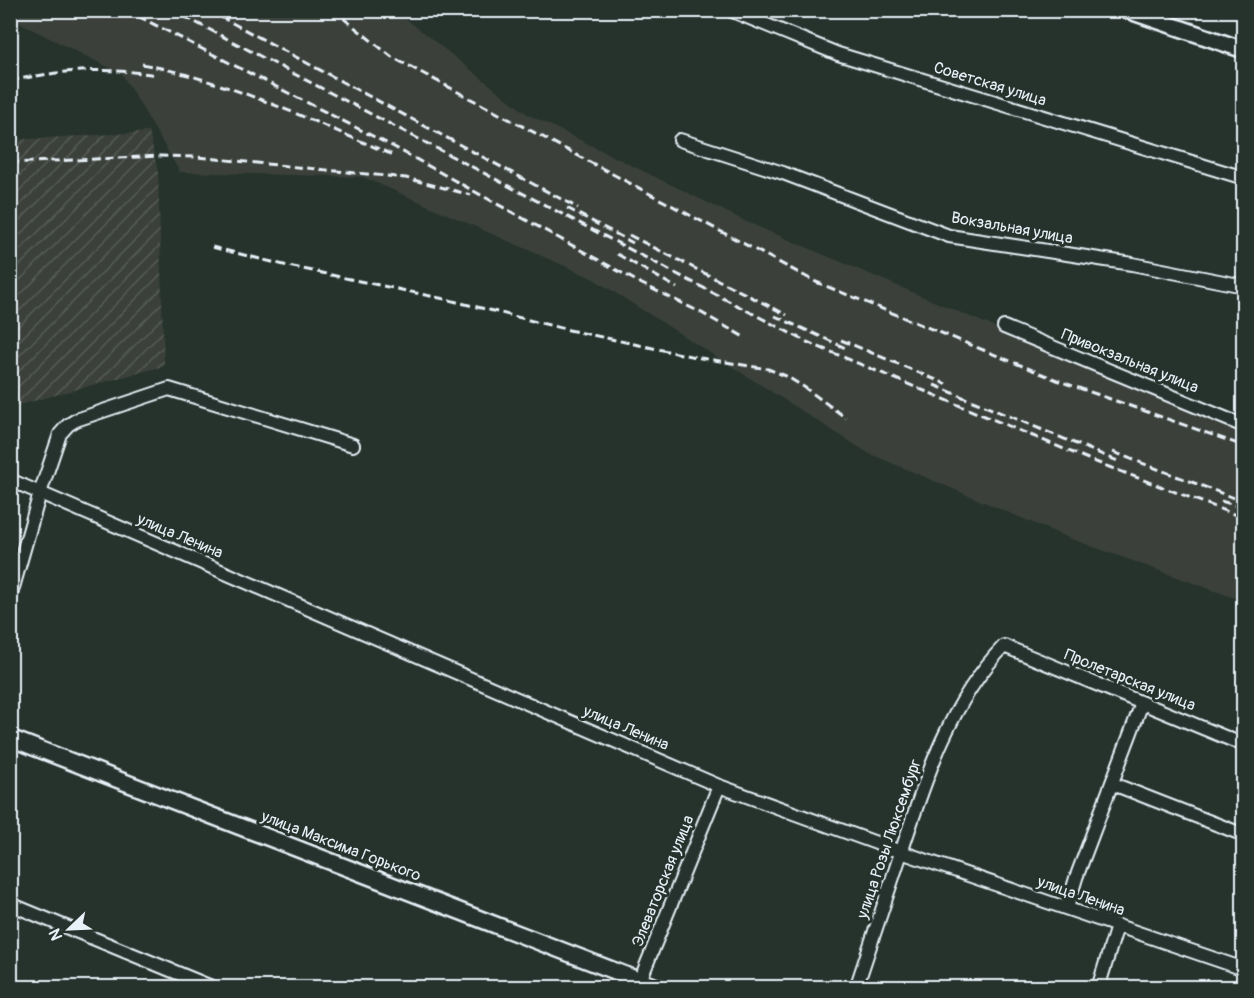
<svg xmlns="http://www.w3.org/2000/svg" width="1254" height="998" font-family="Pangolin,sans-serif">
  <style>
    .built { fill: #3b403a }
    .industrial { fill: url(#industrial-furrows) }
    .lines { fill: none; stroke-linecap: round; stroke-linejoin: round }
    .minor-casing { stroke: #e8f1f8; stroke-width: 16 }
    .tertiary-casing { stroke: #e8f1f8; stroke-width: 20 }
    .minor { stroke: #26332d; stroke-width: 12 }
    .tertiary { stroke: #26332d; stroke-width: 15 }
    .rail { stroke: #e8f1f8; stroke-width: 3; stroke-dasharray: 9 4.5; stroke-linecap: butt }
    .labels { text-anchor: middle; dominant-baseline: central; stroke-width: 6; stroke-linejoin: round; paint-order: stroke }
    .street-label { font-size: 16px; fill: #e8f1f8; stroke: #26332d }
  </style>
  <defs>
    <pattern id="industrial-furrows" width="10" height="10" patternUnits="userSpaceOnUse" patternTransform="scale(1.5)"><rect width="10" height="10" fill="#3b403a"/><path d="M-1 1l2-2M0 10L10 0M9 11l2-2" fill="none" stroke="#575c57"/></pattern>
  </defs>
  <rect width="100%" height="100%" fill="#26332d"/>
  <filter id="ink" filterUnits="userSpaceOnUse"><feTurbulence type="fractalNoise" baseFrequency=".0167" numOctaves="2"/><feDisplacementMap in="SourceGraphic" scale="12" xChannelSelector="R" yChannelSelector="G"/><feConvolveMatrix kernelMatrix="1 2 1 2 8 2 1 2 1" color-interpolation-filters="sRGB"/></filter>
  <g filter="url(#ink)">
    <!-- built -->
    <path class="built" d="M10 11H396L527 114 747 222 1206 417 1243 430V601L1069 538 868 453 592 278 363 177 180 172 122 74 11 19Z"/>
    <!-- industrial -->
    <path class="industrial" d="M149 132 158 172 164 366 11 407V140Z"/>
    <g class="lines">
      <!-- minor casing -->
      <g class="minor-casing">
        <g id="minor">
          <path d="M730 10 838 54 1244 178"/>
          <path d="M680 140 783 173 949 236 1132 264 1244 286"/>
          <path d="M1004 327 1244 426"/>
          <path d="M10 480 719 786 901 852 1244 969"/>
          <path d="M10 598 40 493 60 434 68 425 76 420 169 389 353 445"/>
          <path d="M1113 784 1244 835"/>
          <path d="M10 904 214 988"/>
          <path d="M1067 908 1076 878 1142 703"/>
          <path d="M637 988 719 786"/>
          <path d="M856 988C871 943 886 898 901 853 925 780 949 703 1004 646L1244 745"/>
          <path d="M1098 988 1117 926"/>
        </g>
      </g>
      <!-- tertiary casing -->
      <g class="tertiary-casing">
        <g id="tertiary">
          <path d="M1127 10 1244 50"/>
          <path d="M10 738 659 988"/>
        </g>
      </g>
      <!-- minor -->
      <use href="#minor" class="minor"/>
      <!-- tertiary -->
      <use href="#tertiary" class="tertiary"/>
      <!-- rail -->
      <g class="rail">
        <path d="M126 10 394 147 642 284 700 312 744 337"/>
        <path d="M172 10 807 342 1088 459 1244 518"/>
        <path d="M208 10 578 208"/>
        <path d="M333 10 392 57 816 282 1062 382 1244 446"/>
        <path d="M142 64C229 81 312 121 393 155"/>
        <path d="M10 81C61 70 105 67 156 75"/>
        <path d="M10 163 161 156 197 157 406 178 471 195"/>
        <path d="M567 208 633 243"/>
        <path d="M629 235 787 315"/>
        <path d="M212 247 284 265 449 300 569 330 695 357 768 369 786 376 804 387 846 418"/>
        <path d="M617 254 677 288"/>
        <path d="M775 316 848 349"/>
        <path d="M841 340 946 384"/>
        <path d="M934 385 1120 462"/>
        <path d="M1113 452 1234 498"/>
        <path d="M1221 501 1244 508"/>
      </g>
    </g>
  </g>
  <g class="labels">
    <!-- street labels -->
    <g class="street-label">
      <text transform="translate(990 84) rotate(17)">Советская улица</text>
      <text transform="translate(1012 228) rotate(10)">Вокзальная улица</text>
      <text transform="translate(1130 361) rotate(22)">Привокзальная улица</text>
      <text transform="translate(180 536) rotate(23)">улица Ленина</text>
      <text transform="translate(1130 680) rotate(22)">Пролетарская улица</text>
      <text transform="translate(626 728) rotate(23)">улица Ленина</text>
      <text transform="translate(889 839) rotate(-71)">улица Розы Люксембург</text>
      <text transform="translate(341 846) rotate(21)">улица Максима Горького</text>
      <text transform="translate(663 881) rotate(-68)">Элеваторская улица</text>
      <text transform="translate(1081 896) rotate(19)">улица Ленина</text>
    </g>
  </g>
  <!-- margin -->
  <rect width="1254" height="998" fill="none" stroke="#26332d" stroke-width="36"/>
  <rect x="18" y="18" width="1218" height="962" fill="none" stroke="#e8f1f8" stroke-width="2" filter="url(#ink)"/>
  <!-- north arrow -->
  <g transform="translate(69 929) rotate(247)" stroke="#26332d" stroke-width="4.5" paint-order="stroke">
  <path d="M0-4.5L10 22L0 15L-10 22Z" fill="#e8f1f8"/>
  <text y="-9" font-size="16" font-weight="bold" text-anchor="middle" fill="#e8f1f8">N</text>
  </g>
</svg>
